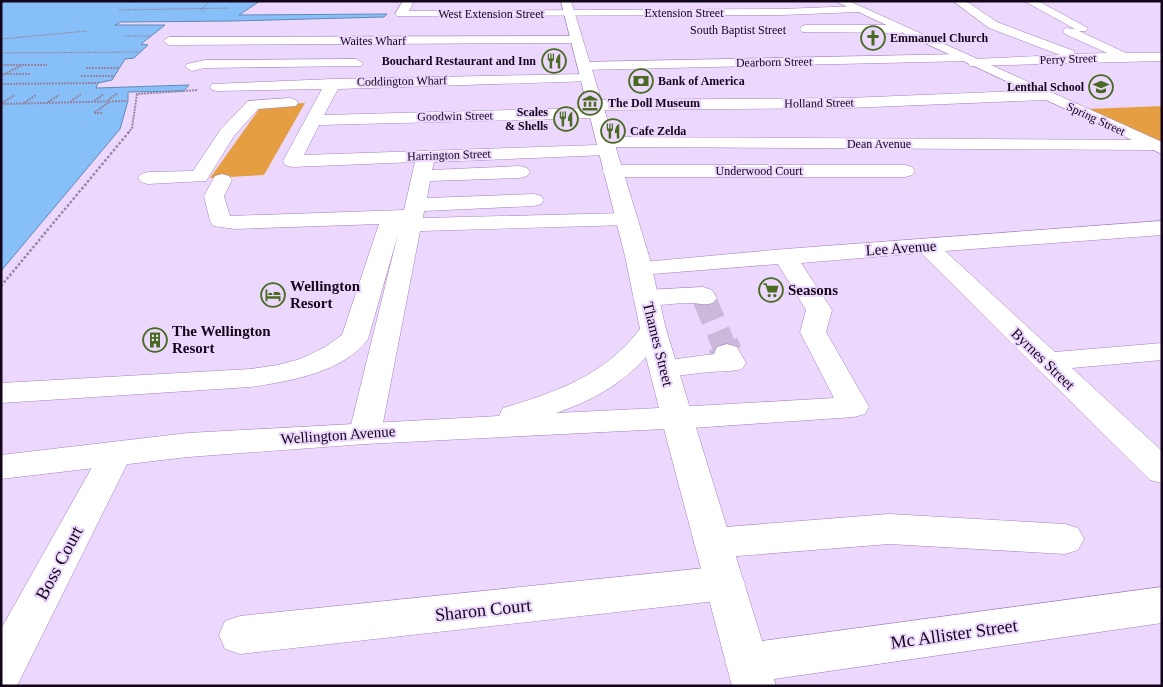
<svg xmlns="http://www.w3.org/2000/svg" width="1163" height="687" font-family="Georgia,serif">
  <style>
    .green { fill: #e59f42 }
    .water { fill: #87bff9; stroke: #6488b6 }
    .lines { fill: none; stroke-linecap: round; stroke-linejoin: round }
    .minor-tunnel-far1 { stroke: #ccb8db; stroke-width: 24; stroke-dasharray: 24 12; stroke-linecap: butt }
    .minor-tunnel { stroke: #ccb8db; stroke-width: 31; stroke-dasharray: 31 16; stroke-linecap: butt }
    .minor-casing { stroke: #a482bc; stroke-width: 1 }
    .major-casing { stroke: #a482bc; stroke-width: 1 }
    .path-far2 { stroke: #9584a2; stroke-width: 1; stroke-dasharray: 2 1; stroke-linecap: butt }
    .path-far1 { stroke: #9584a2; stroke-width: 2; stroke-dasharray: 2 1; stroke-linecap: butt }
    .path { stroke: #9584a2; stroke-width: 2.5; stroke-dasharray: 2.5 2; stroke-linecap: butt }
    .minor { fill: #fff; fill-rule: evenodd }
    .major { fill: #fff; fill-rule: evenodd }
    .labels { text-anchor: middle; dominant-baseline: central; stroke-width: 4; stroke-linejoin: round; paint-order: stroke }
    .far-street-label { font-size: 12px; fill: #13061b; stroke: #edd8fd }
    .far-poi-label { font-size: 12px; font-weight: bold; fill: #13061b; stroke: #edd8fd; text-anchor: start }
    .street-label { font-size: 15px; fill: #13061b; stroke: #edd8fd }
    .poi-label { font-size: 15px; font-weight: bold; fill: #13061b; stroke: #edd8fd; text-anchor: start }
    .near-street-label { font-size: 18px; fill: #13061b; stroke: #edd8fd }
  </style>
  <rect width="100%" height="100%" fill="#edd8fd"/>
  <!-- green -->
  <g class="green">
    <path d="M305 103 264 175 210 178 262 105Z"/>
    <path d="M1162 106V142L1088 109Z"/>
  </g>
  <!-- water -->
  <path class="water" d="M1 1H260L239 15 387 14 384 17 233 21 121 22 115 25H165L141 44 148 45 134 58 125 59 112 80 98 83 96 88 189 85 184 91 128 92V101L120 129 1 271Z"/>
  <g class="lines">
    <!-- minor-tunnel-far1 -->
    <path class="minor-tunnel-far1" d="M704 298 724 346"/>
    <!-- minor-tunnel -->
    <path class="minor-tunnel" d="M723 344 727 353"/>
    <!-- minor casing -->
    <g class="minor-casing">
      <g id="minor">
        <path d="M403 1H414L409 11 782 9 858 6 864 9 858 12 782 15 397 16 395 14Z"/>
        <path d="M953 1H966L997 22 1074 51 1075 54 1107 53 1065 34 1063 31 1065 28 1075 29 1024 1H1038L1088 28 1086 31H1079L1126 53H1162V61L970 66 968 63 970 60 975 59 1060 55 989 28Z"/>
        <path d="M806 25H901L907 29 901 33 802 32 800 29 802 26Z"/>
        <path d="M577 36 583 40 581 43 169 45 163 41 169 37Z"/>
        <path d="M963 54 968 55 970 58 968 61 584 70 577 66 584 62Z"/>
        <path d="M356 59 363 63 361 66 205 68 192 71 185 67 187 64 205 60Z"/>
        <path d="M587 74 592 75 594 78 592 81 338 89 324 115 588 108 586 105 588 102 594 100 848 98 1044 90 1049 92 1052 95 1049 98 1044 100 848 108 603 110 605 113 603 116 597 118 319 125 304 155 598 145 596 142 599 138 605 137 1153 140 1159 141 1162 145 1159 149 1153 150 613 147 615 150 612 154 606 155 434 162 432 170 520 166 527 168 530 172 527 176 520 178 430 181 427 198 534 194 541 196 544 200 541 204 534 206 424 211 423 218 626 213 634 214 637 219 634 224 626 225 420 231 381 433 376 441 365 444 354 441 349 433 398 234 368 339C345 372 287 382 250 387L1 403V383L250 369 278 365 300 359 325 347 342 335 379 224 235 229 213 226 210 221 204 196 215 176 222 174 229 176 232 180 224 196 230 216 404 210 415 162 292 167 285 165 283 161 322 89 217 91 212 90 210 87 212 84 333 79Z"/>
        <path d="M290 98 296 100 298 103 296 106 258 109 234 136 206 181 148 184 141 182 138 178 141 174 148 172 193 171 221 129 248 101Z"/>
        <path d="M612 165H905L912 167 915 171 912 175 905 177H612L605 175 602 171 605 167Z"/>
        <path d="M1162 221V235L945 251 1055 352 1162 343V360L1072 368 1162 451V483L1150 480 921 253 801 263 832 310 826 332 869 407 865 414 854 417 677 429 666 426 661 418 666 410 677 407 834 398 800 332 806 310 778 264 640 275 632 273 628 268 632 263 785 249Z"/>
        <path d="M703 287 712 290 717 298 713 303C705 305 701 304 693 303 675 302 656 308 637 303L633 298 637 293 646 290Z"/>
        <path d="M727 344 737 347 746 363 742 369C731 372 721 371 710 372 691 373 672 379 654 374L650 368 654 362 714 354 717 347Z"/>
        <path d="M116 442 128 446 132 454 17 686H1V629L104 446Z"/>
        <path d="M889 514 1065 524 1078 528 1084 539 1078 550 1065 554 889 544 713 558 700 554 694 543 700 532 713 528Z"/>
        <path d="M725 566 739 571 745 583 739 595 725 600 240 654 225 649 219 635 225 621 240 616Z"/>
        <path d="M1162 587V623L747 683 732 677 725 663 732 649 747 643Z"/>
      </g>
    </g>
    <!-- major casing -->
    <g class="major-casing">
      <g id="major">
        <path d="M561 1H571L649 256 666 329 693 418 776 686H732L664 429 365 444 188 457 1 479V455L188 433 499 416 503 408C557 392 605 375 640 329L625 256ZM646 357 659 408 556 413C591 401 621 385 646 357Z"/>
        <path d="M835 1H849L1162 142V154Z"/>
      </g>
    </g>
    <!-- path-far2 -->
    <g class="path-far2">
      <path d="M134 2 136 1"/>
      <path d="M119 10 229 8"/>
      <path d="M204 12 201 9 210 1"/>
      <path d="M125 36H151"/>
      <path d="M1 39 87 31"/>
      <path d="M1 53 140 52"/>
    </g>
    <!-- path-far1 -->
    <g class="path-far1">
      <path d="M1 65H47"/>
      <path d="M86 68H119"/>
      <path d="M1 74H31"/>
      <path d="M1 76 22 65"/>
      <path d="M81 76H115"/>
      <path d="M1 84 98 83"/>
      <path d="M108 100 118 93"/>
      <path d="M94 101 104 94"/>
      <path d="M48 102 59 95"/>
      <path d="M70 102 81 94"/>
      <path d="M2 103 15 95"/>
      <path d="M24 103 36 95"/>
      <path d="M1 104 128 101"/>
      <path d="M102 113H94L109 102"/>
      <path d="M128 133 132 128 137 94 198 90"/>
    </g>
    <!-- path -->
    <path class="path" d="M1 286 129 132"/>
    <!-- minor -->
    <use href="#minor" class="minor"/>
    <!-- major -->
    <use href="#major" class="major"/>
  </g>
  <!-- icons -->
  <defs>
    <g id="church-ring" transform="scale(1.25)"><circle r="9.5" fill="#edd8fd" stroke="#496a21" stroke-width="1.5"/><path d="M-1.2-6h2.4v3.5h3.3v2.4h-3.3V6h-2.4V-.1h-3.3v-2.4h3.3Z" fill="#496a21"/></g>
    <g id="restaurant-ring" transform="scale(1.25)"><circle r="9.5" fill="#edd8fd" stroke="#496a21" stroke-width="1.5"/><path d="M-5-6h1v4h1v-4h1v4h1v-4h1v5L-1.5 .5V6h-2V.5L-5-1ZM5-6V6H3V1.5H1.5Q1.5-4 5-6Z" fill="#496a21"/></g>
    <g id="bank-ring" transform="scale(1.25)"><circle r="9.5" fill="#edd8fd" stroke="#496a21" stroke-width="1.5"/><path d="M-6-4H6V4H-6ZM0-2.3a2.3 2.3 0 1 0 0 4.6a2.3 2.3 0 1 0 0-4.6Z" fill="#496a21"/></g>
    <g id="school-ring" transform="scale(1.25)"><circle r="9.5" fill="#edd8fd" stroke="#496a21" stroke-width="1.5"/><path d="M0-5L7-2L0 1L-7-2ZM-4 1L0 2.5L4 1V4Q0 6-4 4Z" fill="#496a21"/></g>
    <g id="museum-ring" transform="scale(1.25)"><circle r="9.5" fill="#edd8fd" stroke="#496a21" stroke-width="1.5"/><path d="M0-6L6-3V-2H-6V-3ZM-5-1h2V3h-2ZM-1-1h2V3h-2ZM3-1h2V3H3ZM-6 4H6V6H-6Z" fill="#496a21"/></g>
    <g id="supermarket-ring" transform="scale(1.25)"><circle r="9.5" fill="#edd8fd" stroke="#496a21" stroke-width="1.5"/><path d="M-6-5.5h2.5l.6 2H6L4.5 2H-2.5L-4.4-4H-6ZM-1.5 3.2a1.3 1.3 0 1 0 .1 0ZM3 3.2a1.3 1.3 0 1 0 .1 0Z" fill="#496a21"/></g>
    <g id="hotel-ring" transform="scale(1.25)"><circle r="9.5" fill="#edd8fd" stroke="#496a21" stroke-width="1.5"/><path d="M-6-4.5h1.5V1H6V5H4.5V3h-9V5H-6ZM-4 0a1.8 1.8 0 1 1 3.6 0ZM.5 0V-2.5h3Q6-2.5 6 0Z" fill="#496a21"/></g>
    <g id="building-ring" transform="scale(1.25)"><circle r="9.5" fill="#edd8fd" stroke="#496a21" stroke-width="1.5"/><path d="M-4-6H4V6H1V3H-1V6H-4ZM-2.5-4.3h1.7v1.8h-1.7ZM.8-4.3h1.7v1.8H.8ZM-2.5-1h1.7V.8h-1.7ZM.8-1h1.7V.8H.8Z" fill="#496a21"/></g>
  </defs>
  <g fill-rule="evenodd">
    <use href="#church-ring" x="873" y="38"/>
    <use href="#restaurant-ring" x="554" y="61"/>
    <use href="#bank-ring" x="641" y="81"/>
    <use href="#school-ring" x="1101" y="87"/>
    <use href="#museum-ring" x="590" y="103"/>
    <use href="#restaurant-ring" x="566" y="119"/>
    <use href="#restaurant-ring" x="613" y="131"/>
    <use href="#supermarket-ring" x="771" y="290"/>
    <use href="#hotel-ring" x="273" y="295"/>
    <use href="#building-ring" x="155" y="340"/>
  </g>
  <g class="labels">
    <!-- far-street labels -->
    <g class="far-street-label">
      <text x="684" y="13">Extension Street</text>
      <text x="491" y="14">West Extension Street</text>
      <text x="738" y="30">South Baptist Street</text>
      <text x="373" y="41">Waites Wharf</text>
      <text transform="translate(1068 59) rotate(-2)">Perry Street</text>
      <text transform="translate(774 62) rotate(-1)">Dearborn Street</text>
      <text transform="translate(402 81) rotate(-1)">Coddington Wharf</text>
      <text transform="translate(819 103) rotate(-1)">Holland Street</text>
      <text transform="translate(455 116) rotate(-1)">Goodwin Street</text>
      <text transform="translate(1096 119) rotate(25)">Spring Street</text>
      <text x="879" y="144">Dean Avenue</text>
      <text transform="translate(449 155) rotate(-2)">Harrington Street</text>
      <text x="759" y="171">Underwood Court</text>
    </g>
    <!-- far-poi labels -->
    <g class="far-poi-label">
      <text x="890" y="38">Emmanuel Church</text>
      <text x="536" y="61" text-anchor="end">Bouchard Restaurant and Inn</text>
      <text x="658" y="81">Bank of America</text>
      <text x="1084" y="87" text-anchor="end">Lenthal School</text>
      <text x="608" y="103">The Doll Museum</text>
      <text x="548" y="112" text-anchor="end">Scales<tspan x="548" dy="14">&amp; Shells</tspan></text>
      <text x="630" y="131">Cafe Zelda</text>
    </g>
    <!-- street labels -->
    <g class="street-label">
      <text transform="translate(901 248) rotate(-4)">Lee Avenue</text>
      <text transform="translate(658 344) rotate(76)">Thames Street</text>
      <text transform="translate(1043 359) rotate(44)">Byrnes Street</text>
      <text transform="translate(338 435) rotate(-4)">Wellington Avenue</text>
    </g>
    <!-- poi labels -->
    <g class="poi-label">
      <text x="290" y="286">Wellington<tspan x="290" dy="17">Resort</tspan></text>
      <text x="788" y="290">Seasons</text>
      <text x="172" y="331">The Wellington<tspan x="172" dy="17">Resort</tspan></text>
    </g>
    <!-- near-street labels -->
    <g class="near-street-label">
      <text transform="translate(59 563) rotate(-62)">Boss Court</text>
      <text transform="translate(483 610) rotate(-6)">Sharon Court</text>
      <text transform="translate(954 634) rotate(-8)">Mc Allister Street</text>
    </g>
  </g>
  <!-- border -->
  <rect width="1163" height="687" fill="none" stroke="#13061b" stroke-width="5"/>
</svg>
